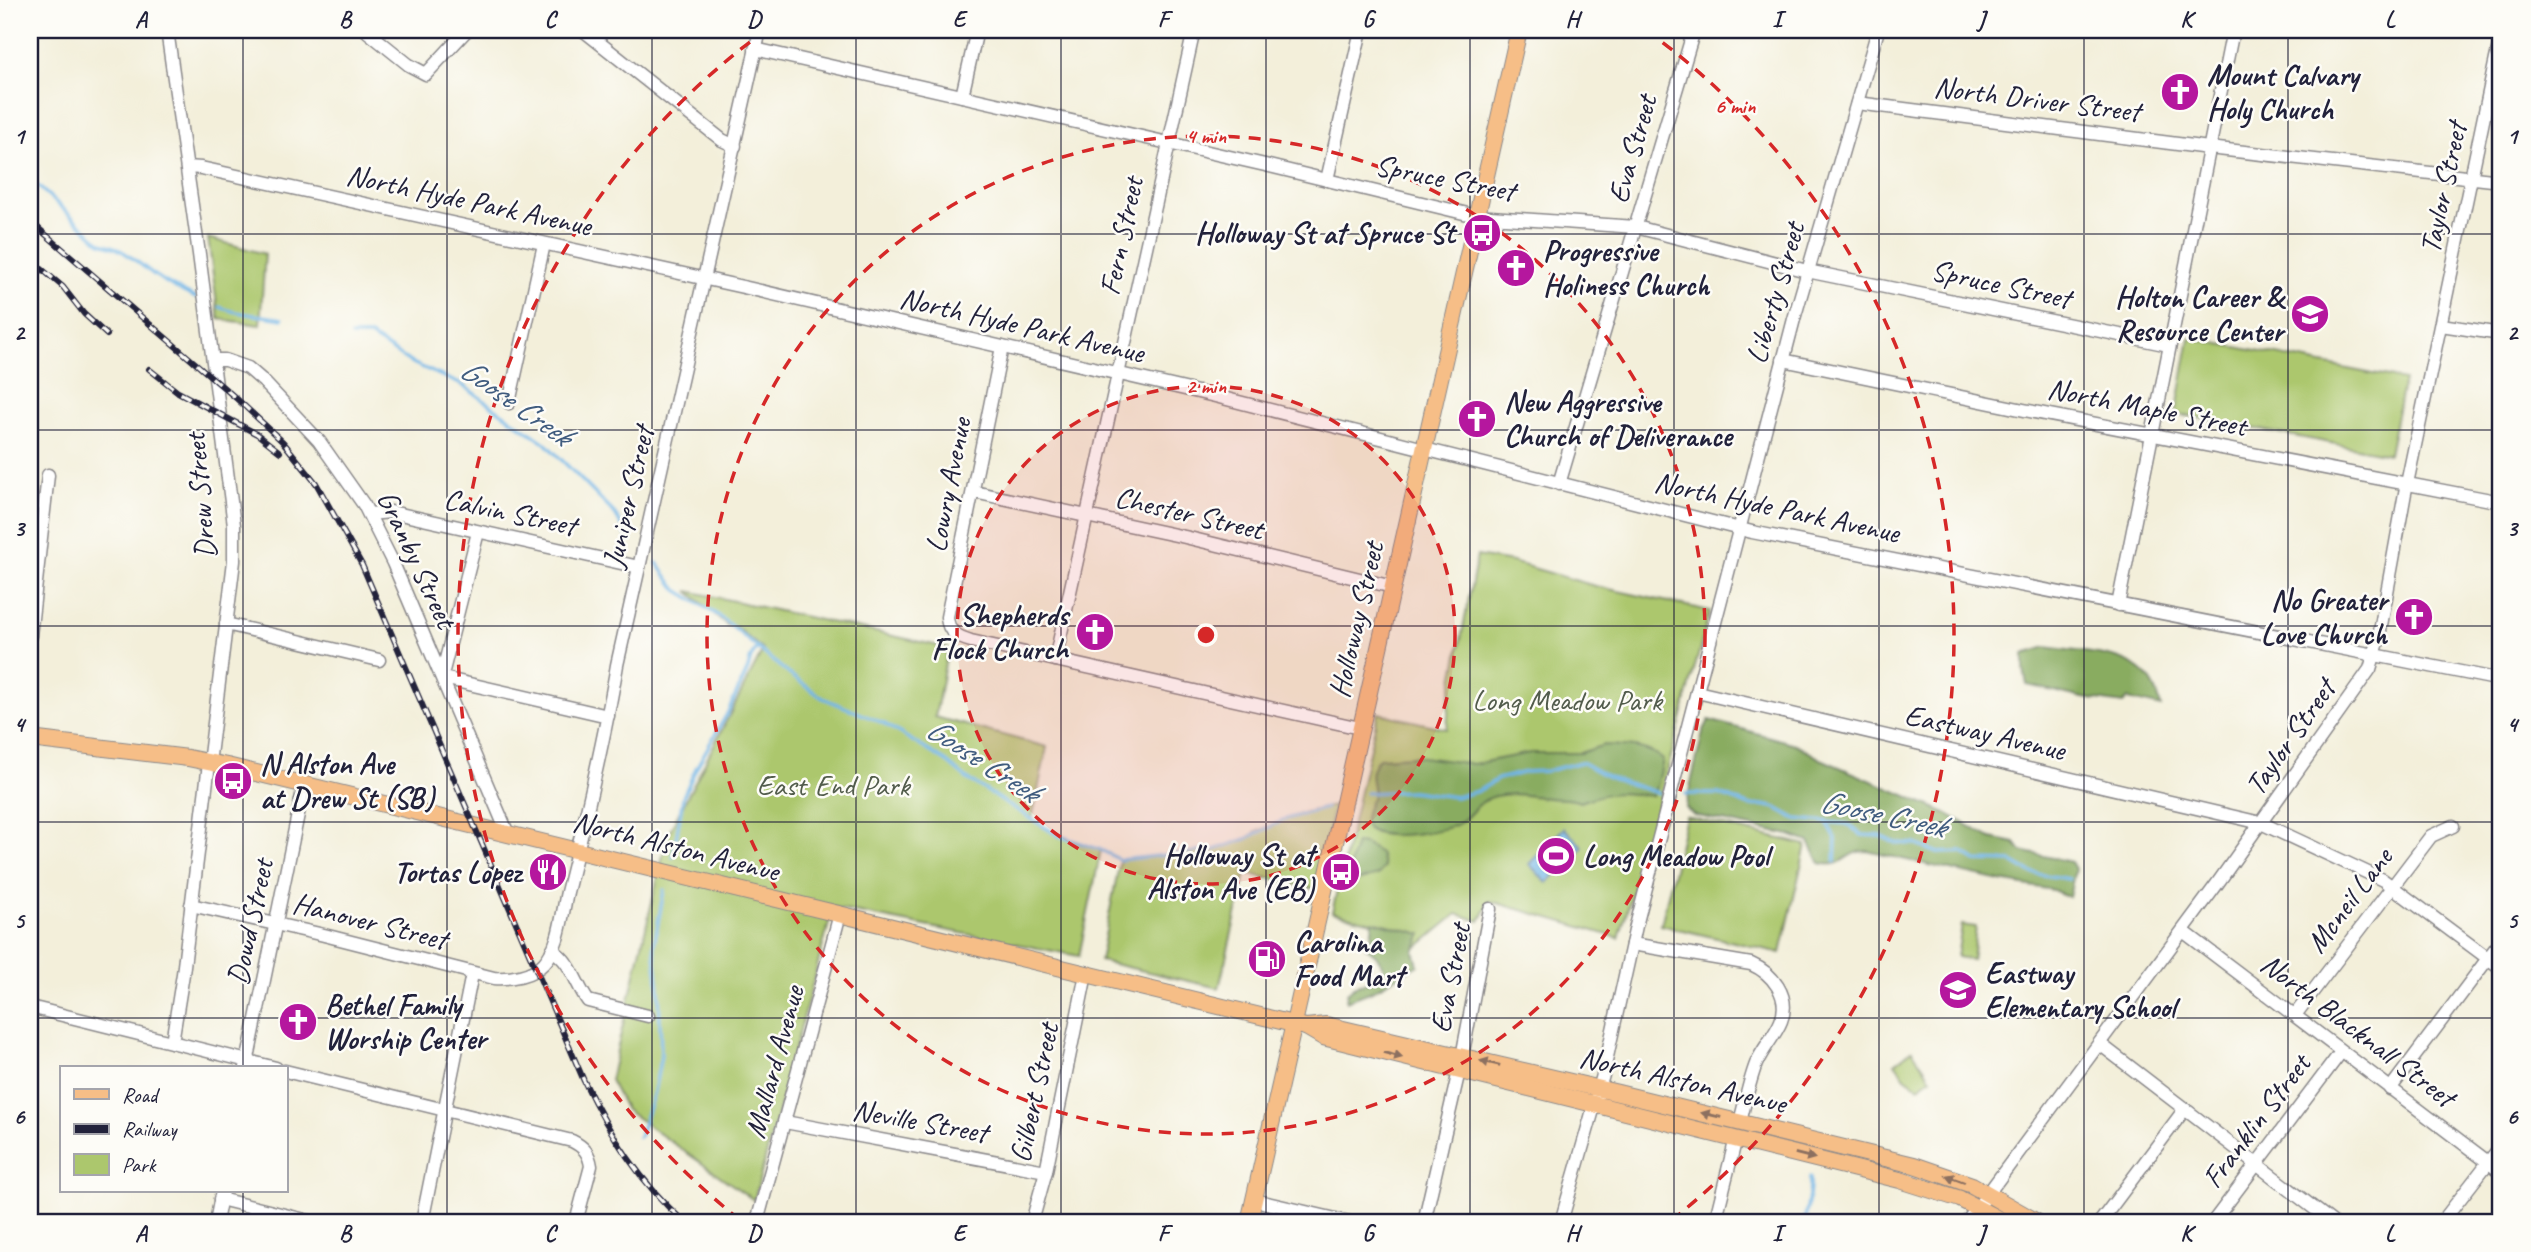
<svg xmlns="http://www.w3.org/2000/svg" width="2531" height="1252" font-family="Caveat,sans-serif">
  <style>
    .green { fill: #acc76d; stroke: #677454; stroke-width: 2 }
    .forest { fill: #89ac60; stroke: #56674e; stroke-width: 2 }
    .water { fill: #6eb4e5; stroke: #486b90; stroke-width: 2 }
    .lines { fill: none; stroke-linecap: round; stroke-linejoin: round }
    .stream { stroke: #6eb4e5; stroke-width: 3.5 }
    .minor-casing { stroke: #8a888a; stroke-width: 15 }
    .major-casing { stroke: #8a888a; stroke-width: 18 }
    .minor { stroke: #fff; stroke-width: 12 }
    .major { stroke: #f6be87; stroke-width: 16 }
    .rail-casing { stroke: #22223b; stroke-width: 6 }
    .rail { stroke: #fdfcf7; stroke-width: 3.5; stroke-dasharray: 10; stroke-linecap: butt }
    .oneway { fill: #8c7061 }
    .grid { fill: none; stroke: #22223b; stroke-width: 2; stroke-opacity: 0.55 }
    .ring { fill: none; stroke: #d62828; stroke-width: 3.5; stroke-dasharray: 12 9 }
    .labels { text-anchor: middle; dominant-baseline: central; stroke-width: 5; stroke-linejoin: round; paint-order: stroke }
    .poi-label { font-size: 30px; font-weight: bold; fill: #22223b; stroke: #fdfcf7; text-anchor: start }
    .street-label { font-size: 30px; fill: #22223b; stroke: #fdfcf7 }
    .park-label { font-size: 30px; fill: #525c4c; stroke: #fdfcf7 }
    .water-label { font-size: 32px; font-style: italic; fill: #405c7f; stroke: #fdfcf7 }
    .centre { fill: #d62828; stroke: #fdfcf7; stroke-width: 3.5 }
    .ring-label { font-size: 21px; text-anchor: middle; font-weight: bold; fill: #d62828; stroke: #fdfcf7; stroke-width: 5; stroke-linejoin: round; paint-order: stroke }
    .neatline { fill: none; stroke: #22223b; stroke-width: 2.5 }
    .grid-label { font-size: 23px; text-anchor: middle; font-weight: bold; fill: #22223b }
  </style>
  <rect width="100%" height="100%" fill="#fdfcf7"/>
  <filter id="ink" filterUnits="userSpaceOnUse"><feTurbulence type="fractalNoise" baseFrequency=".0143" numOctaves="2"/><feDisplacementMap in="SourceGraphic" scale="14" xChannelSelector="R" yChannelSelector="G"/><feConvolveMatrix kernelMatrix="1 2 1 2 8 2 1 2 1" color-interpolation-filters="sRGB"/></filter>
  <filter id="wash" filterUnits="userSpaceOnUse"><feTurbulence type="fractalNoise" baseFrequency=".00686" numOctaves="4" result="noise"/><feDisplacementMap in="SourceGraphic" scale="28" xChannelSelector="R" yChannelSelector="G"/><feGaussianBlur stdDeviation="1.57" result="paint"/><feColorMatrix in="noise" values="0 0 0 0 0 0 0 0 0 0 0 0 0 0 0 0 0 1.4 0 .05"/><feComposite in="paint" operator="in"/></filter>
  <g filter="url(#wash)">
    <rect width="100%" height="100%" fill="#f3efda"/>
    <!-- green -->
    <g class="green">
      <path d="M208 238 265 254 260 325 219 319Z"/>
      <path d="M2190 338 2404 380 2389 454 2176 414Z"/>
      <path d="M1477 556 1512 562 1595 586 1710 611 1656 812 1619 938 1490 901 1480 921 1457 914 1392 968 1404 930 1332 912 1378 713 1447 729 1449 701Z"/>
      <path d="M688 591 948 648 935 717 1047 747 1032 819 1066 839 1101 850 1079 956 833 908 754 1200 626 1110 610 1080 668 834 763 650 736 627 728 626Z"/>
      <path d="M1334 806 1315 889 1246 873 1219 988 1100 961 1120 860 1214 850 1245 839 1258 831 1305 812Z"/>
      <path d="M1686 817 1806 845 1781 953 1661 925Z"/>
      <path d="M1962 925 1976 927 1972 960 1957 957Z"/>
      <path d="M1912 1050 1931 1078 1919 1087 1905 1077 1895 1063Z"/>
    </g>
    <!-- forest -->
    <g class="forest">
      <path d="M2046 647C2092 655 2151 649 2161 707L2128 699 2123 704 2083 698 2027 685 2024 670V654Z"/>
      <path d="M1709 720 1795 744 1821 759 1946 813 1991 838 2015 843 2021 851 2071 862 2075 869 2069 897 2053 890 2000 881 1867 851C1844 851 1844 870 1820 863L1809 842 1789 835 1694 815 1686 808 1687 800 1703 732Z"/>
      <path d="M1604 745C1624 746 1648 745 1663 760L1658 784 1652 796C1622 792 1608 791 1580 802 1566 797 1561 800 1548 798 1528 796 1516 792 1495 796 1479 800 1473 813 1461 822 1448 832 1379 842 1367 828 1361 821 1368 806 1372 798 1378 785 1363 777 1379 758L1415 756 1473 764 1530 753H1580Z"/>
      <path d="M1356 843 1365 844 1380 853 1384 867 1378 875 1344 885Z"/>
      <path d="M1373 921 1422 934 1414 951 1418 965 1370 992 1346 1001 1347 993 1357 985 1378 979 1384 968 1376 955 1366 947 1371 939Z"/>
    </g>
    <!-- water -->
    <path class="water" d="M1564 828 1583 847 1547 883 1529 864Z"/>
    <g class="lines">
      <!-- stream -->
      <g class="stream">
        <path d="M30 179 101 243C124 248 135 261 153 274 166 283 181 291 196 298"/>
        <path d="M220 307C238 315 262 315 282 319"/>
        <path d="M351 336H370L410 362 462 385 545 443 615 514 629 540"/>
        <path d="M657 563 677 590 719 616 789 674 823 698 883 723 947 762 966 778 1057 835 1101 850 1120 860 1214 850 1246 839 1286 819 1326 808"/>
        <path d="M2493 783H2501"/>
        <path d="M1366 793 1412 791 1455 797 1478 791 1498 779 1526 772 1547 771 1581 762 1608 777 1658 793"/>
        <path d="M1686 794H1719L1750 806 1763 805 1776 808 1796 819 1847 824 1862 835 1881 836 1895 843 1915 844 1938 853 1962 852 1976 861 2012 862 2031 873 2069 879"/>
        <path d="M1826 821 1836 839 1835 862"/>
        <path d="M673 857 683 797 696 768 727 714 748 669 751 657 757 648"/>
        <path d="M639 1137 654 1092 661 1055 659 990 654 945 664 890"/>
        <path d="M1804 1222C1807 1209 1811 1192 1810 1177"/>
      </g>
    </g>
  </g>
  <g filter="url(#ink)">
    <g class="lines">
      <!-- minor casing -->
      <g class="minor-casing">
        <g id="minor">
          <path d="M167 30 199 254 234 525V561L183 974 172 1042"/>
          <path d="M583 30 722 140 735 146"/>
          <path d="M368 32 409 65 426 74 467 30"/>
          <path d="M755 49 1265 165 1476 216 1636 227 1807 271 2169 345"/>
          <path d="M962 96 977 30"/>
          <path d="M1857 103 2209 148 2501 181"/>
          <path d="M187 167 201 168 743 287 1215 396 1752 532 2501 680"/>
          <path d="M1327 180 1361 30"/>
          <path d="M2441 325 2501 334"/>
          <path d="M1002 347 947 617C948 632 957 637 971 641L1360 728"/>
          <path d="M213 360H225L248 368 263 381 319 441 364 505 393 563 508 834"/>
          <path d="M1783 360 2024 410 2501 502"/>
          <path d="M509 403 544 244"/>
          <path d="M1559 484 1694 30"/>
          <path d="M974 492 1185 537 1393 587"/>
          <path d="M369 514 391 512 639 567"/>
          <path d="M2118 605 2233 30"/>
          <path d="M226 624 379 660"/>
          <path d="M30 636 48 475"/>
          <path d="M1055 660 1194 30"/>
          <path d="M442 675 478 532"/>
          <path d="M443 678 608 716"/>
          <path d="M1697 692 2261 823 2383 880 2501 968"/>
          <path d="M191 905 324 935 494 978C510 979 532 976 544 963 560 946 562 914 567 892 586 817 604 742 617 665L760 30"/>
          <path d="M2183 931 2501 1172"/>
          <path d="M1632 944 1751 964C1772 973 1791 996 1781 1021 1775 1036 1763 1048 1756 1064 1749 1082 1745 1103 1740 1122"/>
          <path d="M552 950C572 962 575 983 588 1001L648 1016"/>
          <path d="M30 1007 276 1068"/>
          <path d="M2295 1015 2431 836 2453 826"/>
          <path d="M2100 1044 2332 1222"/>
          <path d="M1462 1057 1490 909"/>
          <path d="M246 1068 304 785"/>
          <path d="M285 1071 572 1141C584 1147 589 1153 591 1166L576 1222"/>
          <path d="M2390 1089 2501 941"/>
          <path d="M785 1122 1046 1171"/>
          <path d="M220 1199 313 1222"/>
          <path d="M1254 1200 1349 1222"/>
          <path d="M216 1222 222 1191"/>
          <path d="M422 1222 472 974"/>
          <path d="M757 1222 840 914"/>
          <path d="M1032 1222 1046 1171 1086 974"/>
          <path d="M1424 1222 1459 1071"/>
          <path d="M1561 1222 1603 1075 1636 926 1794 319 1878 30"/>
          <path d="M1715 1222 1736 1138"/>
          <path d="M1967 1222 2217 884 2370 669 2378 642 2405 493 2501 35"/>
          <path d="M2100 1222 2184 1110"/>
          <path d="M2213 1222 2341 1052"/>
          <path d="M2442 1222 2501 1146"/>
        </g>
      </g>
      <!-- major casing -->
      <g class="major-casing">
        <g id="major">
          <path d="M30 739 188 758 227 766 1293 1024 1306 1027 1326 1025 1618 1093 1914 1165 1972 1185 2037 1222"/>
          <path d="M1306 1027 1323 1037 1900 1180 1960 1199 2004 1222"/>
          <path d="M1249 1222 1519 30"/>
        </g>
      </g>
      <!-- minor -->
      <use href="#minor" class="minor"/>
      <!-- major -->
      <use href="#major" class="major"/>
      <!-- rail casing -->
      <g class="rail-casing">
        <g id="rail">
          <path d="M30 221 237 399 283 442 316 483 362 565 584 1081C610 1135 640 1182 684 1222"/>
          <path d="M30 259 63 287 84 314 107 335"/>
          <path d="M149 369 178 392 257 434 280 452"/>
        </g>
      </g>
      <!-- rail -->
      <use href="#rail" class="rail"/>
    </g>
    <!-- one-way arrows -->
    <defs><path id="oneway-solid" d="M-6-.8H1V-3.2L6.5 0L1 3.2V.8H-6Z" transform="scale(1.75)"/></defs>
    <g class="oneway">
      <use href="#oneway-solid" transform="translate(1393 1055) rotate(14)"/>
      <use href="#oneway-solid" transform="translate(1490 1063) rotate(-167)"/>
      <use href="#oneway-solid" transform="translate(1711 1115) rotate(-167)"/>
      <use href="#oneway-solid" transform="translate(1805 1156) rotate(14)"/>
      <use href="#oneway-solid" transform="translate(1955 1179) rotate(-160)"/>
    </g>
  </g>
  <!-- grid -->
  <path class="grid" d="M243 30V1068M447 30V1222M652 30V1222M856 30V1222M1061 30V1222M1266 30V1222M1470 30V1222M1674 30V1222M1879 30V1222M2084 30V1222M2288 30V1222M30 234H2501M30 430H2501M30 626H2501M30 822H2501M30 1018H2501M243 1191V1222"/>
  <!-- distance rings -->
  <circle cx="1206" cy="635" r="249" fill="#d62828" fill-opacity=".12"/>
  <g class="ring">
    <circle cx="1206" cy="635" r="249"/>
    <circle cx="1206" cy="635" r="499"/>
    <path d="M740 1220A748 748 0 0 1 766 30M1646 30A748 748 0 0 1 1672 1220"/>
  </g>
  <!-- icons -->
  <defs>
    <g id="church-disc" transform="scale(2.0125)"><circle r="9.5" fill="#b5179e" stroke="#fdfcf7"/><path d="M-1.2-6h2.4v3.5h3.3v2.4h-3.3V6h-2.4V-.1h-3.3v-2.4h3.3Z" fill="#fff"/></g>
    <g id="bus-disc" transform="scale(2.0125)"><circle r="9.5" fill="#b5179e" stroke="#fdfcf7"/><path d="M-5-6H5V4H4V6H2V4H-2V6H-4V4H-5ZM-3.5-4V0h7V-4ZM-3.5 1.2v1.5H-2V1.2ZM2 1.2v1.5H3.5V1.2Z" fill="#fff"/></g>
    <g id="school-disc" transform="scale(2.0125)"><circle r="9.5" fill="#b5179e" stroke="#fdfcf7"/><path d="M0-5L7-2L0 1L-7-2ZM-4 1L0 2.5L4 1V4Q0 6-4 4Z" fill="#fff"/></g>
    <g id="stadium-disc" transform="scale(2.0125)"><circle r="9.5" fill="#b5179e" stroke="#fdfcf7"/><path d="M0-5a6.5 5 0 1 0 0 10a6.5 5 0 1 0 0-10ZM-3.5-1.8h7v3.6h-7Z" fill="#fff"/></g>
    <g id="restaurant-disc" transform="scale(2.0125)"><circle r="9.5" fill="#b5179e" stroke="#fdfcf7"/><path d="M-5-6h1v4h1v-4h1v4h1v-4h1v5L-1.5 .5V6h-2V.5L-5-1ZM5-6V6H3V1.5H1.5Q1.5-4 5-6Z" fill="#fff"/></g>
    <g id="fuel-disc" transform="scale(2.0125)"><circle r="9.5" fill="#b5179e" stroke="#fdfcf7"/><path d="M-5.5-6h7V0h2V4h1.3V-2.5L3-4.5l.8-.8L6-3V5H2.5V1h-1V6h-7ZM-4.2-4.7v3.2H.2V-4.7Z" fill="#fff"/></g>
  </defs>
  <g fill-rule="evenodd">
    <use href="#church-disc" x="2180" y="92"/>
    <use href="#bus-disc" x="1482" y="233"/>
    <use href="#church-disc" x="1516" y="268"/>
    <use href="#school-disc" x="2310" y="314"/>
    <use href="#church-disc" x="1477" y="419"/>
    <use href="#church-disc" x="2414" y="617"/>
    <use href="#church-disc" x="1095" y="632"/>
    <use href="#bus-disc" x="233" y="781"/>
    <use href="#stadium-disc" x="1556" y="856"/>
    <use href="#restaurant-disc" x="548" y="872"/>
    <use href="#bus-disc" x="1341" y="872"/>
    <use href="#fuel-disc" x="1267" y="959"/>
    <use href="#school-disc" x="1958" y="990"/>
    <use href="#church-disc" x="298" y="1022"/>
  </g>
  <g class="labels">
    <!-- poi labels -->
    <g class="poi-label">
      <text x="2207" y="75">Mount Calvary<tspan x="2207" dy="34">Holy Church</tspan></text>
      <text x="1455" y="233" text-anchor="end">Holloway St at Spruce St</text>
      <text x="1543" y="251">Progressive<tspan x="1543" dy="34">Holiness Church</tspan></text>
      <text x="2283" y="297" text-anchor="end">Holton Career &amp;<tspan x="2283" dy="34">Resource Center</tspan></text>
      <text x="1504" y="402">New Aggressive<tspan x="1504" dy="34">Church of Deliverance</tspan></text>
      <text x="2387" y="600" text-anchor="end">No Greater<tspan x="2387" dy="34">Love Church</tspan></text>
      <text x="1068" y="615" text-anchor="end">Shepherds<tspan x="1068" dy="34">Flock Church</tspan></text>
      <text x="260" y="764">N Alston Ave<tspan x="260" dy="34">at Drew St (SB)</tspan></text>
      <text x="1314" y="855" text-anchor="end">Holloway St at<tspan x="1314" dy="34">Alston Ave (EB)</tspan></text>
      <text x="1583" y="856">Long Meadow Pool</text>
      <text x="521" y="872" text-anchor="end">Tortas Lopez</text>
      <text x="1294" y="942">Carolina<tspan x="1294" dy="34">Food Mart</tspan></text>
      <text x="1985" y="973">Eastway<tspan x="1985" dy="34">Elementary School</tspan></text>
      <text x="325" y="1005">Bethel Family<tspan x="325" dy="34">Worship Center</tspan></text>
    </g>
    <!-- street labels -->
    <g class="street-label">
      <text transform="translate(2037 99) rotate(7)">North Driver Street</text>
      <text transform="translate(1632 149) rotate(-74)">Eva Street</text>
      <text transform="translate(1445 178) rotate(11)">Spruce Street</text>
      <text transform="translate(2443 188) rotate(-78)">Taylor Street</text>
      <text transform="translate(469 200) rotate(12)">North Hyde Park Avenue</text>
      <text transform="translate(1121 236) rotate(-78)">Fern Street</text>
      <text transform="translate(2001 284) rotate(12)">Spruce Street</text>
      <text transform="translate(1775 293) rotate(-74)">Liberty Street</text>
      <text transform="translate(1022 325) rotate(13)">North Hyde Park Avenue</text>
      <text transform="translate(2147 407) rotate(11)">North Maple Street</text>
      <text transform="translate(948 485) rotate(-79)">Lowry Avenue</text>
      <text transform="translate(200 496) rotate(-95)">Drew Street</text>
      <text transform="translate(628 497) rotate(-77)">Juniper Street</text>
      <text transform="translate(1777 507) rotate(12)">North Hyde Park Avenue</text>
      <text transform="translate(510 512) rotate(12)">Calvin Street</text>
      <text transform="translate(1189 513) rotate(13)">Chester Street</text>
      <text transform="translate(417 559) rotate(65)">Granby Street</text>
      <text transform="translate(1356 620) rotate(-77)">Holloway Street</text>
      <text transform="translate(1985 732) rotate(13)">Eastway Avenue</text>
      <text transform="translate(2290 737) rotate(-55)">Taylor Street</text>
      <text transform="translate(676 846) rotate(14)">North Alston Avenue</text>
      <text transform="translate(2349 900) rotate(-53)">Mcneil Lane</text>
      <text transform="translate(370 921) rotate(14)">Hanover Street</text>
      <text transform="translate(250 922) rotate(-78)">Dowd Street</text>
      <text transform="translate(1450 978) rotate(-79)">Eva Street</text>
      <text transform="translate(2358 1030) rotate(37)">North Blacknall Street</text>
      <text transform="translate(774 1062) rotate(-75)">Mallard Avenue</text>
      <text transform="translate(1683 1080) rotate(13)">North Alston Avenue</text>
      <text transform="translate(1034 1093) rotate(-78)">Gilbert Street</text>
      <text transform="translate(920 1121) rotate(10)">Neville Street</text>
      <text transform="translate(2256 1121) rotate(-53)">Franklin Street</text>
    </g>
    <!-- park labels -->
    <g class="park-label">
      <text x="1567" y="700">Long Meadow Park</text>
      <text x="833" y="785">East End Park</text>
    </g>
    <!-- water labels -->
    <g class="water-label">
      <text transform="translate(516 402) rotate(35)">Goose Creek</text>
      <text transform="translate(983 760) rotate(33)">Goose Creek</text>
      <text transform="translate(1883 814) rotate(12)">Goose Creek</text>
    </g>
  </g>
  <circle cx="1206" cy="635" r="10" class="centre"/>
  <g class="ring-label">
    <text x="1735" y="113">6 min</text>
    <text x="1206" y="143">4 min</text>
    <text x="1206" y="393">2 min</text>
  </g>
  <!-- margin -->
  <rect width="2531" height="1252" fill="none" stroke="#fdfcf7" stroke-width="77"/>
  <!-- legend -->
  <rect x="60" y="1066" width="228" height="126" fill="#fdfcf7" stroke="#a5a5ac" stroke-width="2"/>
  <rect x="74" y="1089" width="35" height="10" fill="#f6be87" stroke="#a5a5ac" stroke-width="2"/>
  <text x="122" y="1102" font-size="21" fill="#22223b">Road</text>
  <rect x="74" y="1124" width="35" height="10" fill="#22223b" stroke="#a5a5ac" stroke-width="2"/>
  <text x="122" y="1136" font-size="21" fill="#22223b">Railway</text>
  <rect x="74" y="1154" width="35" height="21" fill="#acc76d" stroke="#a5a5ac" stroke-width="2"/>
  <text x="122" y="1172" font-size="21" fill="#22223b">Park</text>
  <rect x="38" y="38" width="2454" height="1176" class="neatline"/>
  <g class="grid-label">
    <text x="141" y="27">A</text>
    <text x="345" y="27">B</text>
    <text x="550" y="27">C</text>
    <text x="754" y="27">D</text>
    <text x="959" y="27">E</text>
    <text x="1163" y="27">F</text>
    <text x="1368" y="27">G</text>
    <text x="1572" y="27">H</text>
    <text x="1777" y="27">I</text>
    <text x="1981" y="27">J</text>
    <text x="2186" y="27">K</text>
    <text x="2390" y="27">L</text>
    <text x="19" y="144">1</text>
    <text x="2512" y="144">1</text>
    <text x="19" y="340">2</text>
    <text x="2512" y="340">2</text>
    <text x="19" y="536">3</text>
    <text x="2512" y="536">3</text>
    <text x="19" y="732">4</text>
    <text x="2512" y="732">4</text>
    <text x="19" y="928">5</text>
    <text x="2512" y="928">5</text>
    <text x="19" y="1124">6</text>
    <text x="2512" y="1124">6</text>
    <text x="141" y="1241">A</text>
    <text x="345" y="1241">B</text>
    <text x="550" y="1241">C</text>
    <text x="754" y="1241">D</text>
    <text x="959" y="1241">E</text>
    <text x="1163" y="1241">F</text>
    <text x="1368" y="1241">G</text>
    <text x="1572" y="1241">H</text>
    <text x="1777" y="1241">I</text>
    <text x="1981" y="1241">J</text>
    <text x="2186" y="1241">K</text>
    <text x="2390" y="1241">L</text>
  </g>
</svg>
